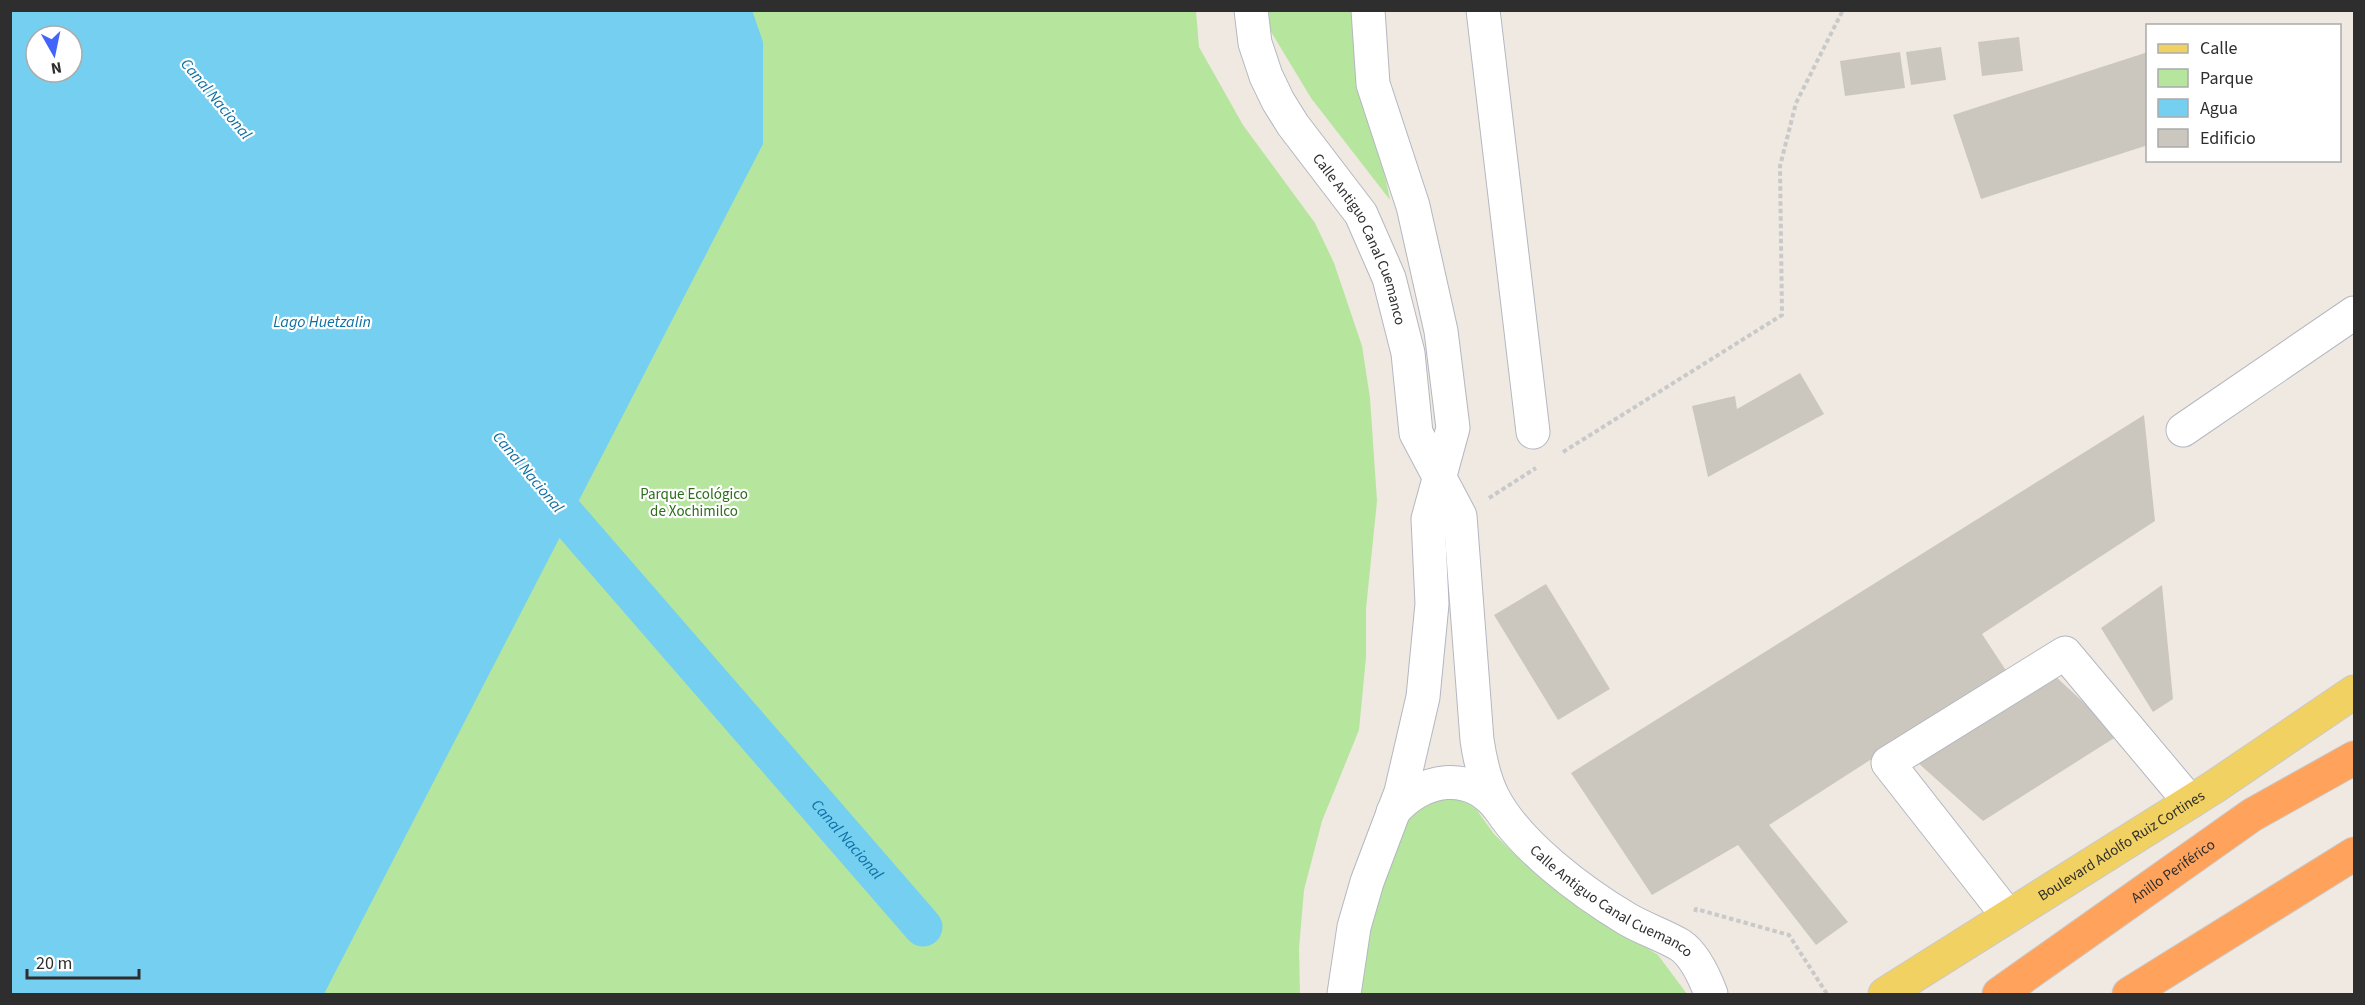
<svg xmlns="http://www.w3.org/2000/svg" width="2365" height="1005" font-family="'Source Sans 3',sans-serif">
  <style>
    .green { fill: #b6e59e; fill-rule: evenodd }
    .water { fill: #75cff0; fill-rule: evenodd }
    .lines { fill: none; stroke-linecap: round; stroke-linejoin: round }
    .canal { stroke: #75cff0; stroke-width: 39 }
    .building { fill: #cbc7bf }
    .minor-casing { stroke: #b4b7c1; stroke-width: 35 }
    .major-casing { stroke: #c9c9c9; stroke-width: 35 }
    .highway-casing { stroke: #c9c9c9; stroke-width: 35 }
    .path { stroke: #c9c9c9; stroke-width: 4; stroke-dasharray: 4.5 3; stroke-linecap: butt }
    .minor { stroke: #fff; stroke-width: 33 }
    .major { stroke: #f2d163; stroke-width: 33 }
    .highway { stroke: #ffa35c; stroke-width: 33 }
    .labels { text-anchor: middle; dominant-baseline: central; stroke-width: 4.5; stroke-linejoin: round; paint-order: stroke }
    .street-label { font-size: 15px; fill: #2e2e2e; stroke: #fff }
    .park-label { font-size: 15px; fill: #2c6e1b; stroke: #fff }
    .water-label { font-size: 16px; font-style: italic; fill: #0d6fa3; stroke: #fff }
  </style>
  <rect width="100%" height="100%" fill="#efe9e1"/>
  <!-- green -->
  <g class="green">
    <path d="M10 11H1196L1199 47 1243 125 1315 223 1334 263 1362 346 1370 398 1377 501 1366 609V657L1359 730 1322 821 1304 890 1299 948 1300 994H11ZM36 36H72V72H36Z"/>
    <path d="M1269 11H1358L1363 68 1390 200 1311 98 1270 30Z"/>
    <path d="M1458 797 1476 809 1494 834 1535 874 1570 900 1658 955 1687 994H1358L1359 971 1393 834 1414 808 1435 800Z"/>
  </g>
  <!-- water -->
  <path class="water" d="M752 10 763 42V144L324 994H11V11ZM36 36H72V72H36Z"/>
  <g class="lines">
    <!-- canal -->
    <path class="canal" id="s1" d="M535 480 923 927"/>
  </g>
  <!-- building -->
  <g class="building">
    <path d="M2019 37 2023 71 1982 76 1978 42Z"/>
    <path d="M1941 47 1946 80 1911 85 1906 52Z"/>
    <path d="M1900 52 1905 88 1845 96 1840 61Z"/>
    <path d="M2148 52V145L1981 199 1953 115Z"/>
    <path d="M1800 373 1824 414 1708 477 1692 406 1735 396 1737 409Z"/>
    <path d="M2144 415 2155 521 1982 634 2007 672 1769 825 1848 922 1816 945 1738 845 1652 895 1571 773Z"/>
    <path d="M1546 584 1610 689 1558 720 1494 615Z"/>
    <path d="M2162 585 2173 699 2153 712 2101 628Z"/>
    <path d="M2055 676 2119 735 1983 821 1917 762Z"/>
  </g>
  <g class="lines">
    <!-- minor casing -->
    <g class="minor-casing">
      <g id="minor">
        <path id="s2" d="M1251 10 1255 43 1266 76 1278 101 1293 125 1361 214 1389 278 1408 353 1416 433 1460 516 1477 740C1480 760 1484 779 1493 797 1517 844 1582 892 1627 919 1644 929 1663 935 1680 945 1695 955 1705 978 1711 994"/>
        <path d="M1483 10 1533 432"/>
        <path d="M2183 430 2354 313"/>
        <path d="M1393 812C1421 778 1470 769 1499 808"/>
        <path d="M2008 916 1888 763 2065 653 2190 802"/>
        <path d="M1344 994 1354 927 1367 882 1401 792 1423 697 1432 604 1428 519 1453 428 1441 331 1413 206 1373 84 1368 10"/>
      </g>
    </g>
    <!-- major casing -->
    <g class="major-casing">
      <g id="major">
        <path id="s3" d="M1885 994 2214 787 2354 692"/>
      </g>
    </g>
    <!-- highway casing -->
    <g class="highway-casing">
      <g id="highway">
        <path id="s4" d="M1999 994 2252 815 2354 758"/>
        <path d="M2129 994 2354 854"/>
      </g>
    </g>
    <!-- path -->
    <g class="path">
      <path d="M1563 452 1782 315 1780 166 1796 103 1843 10"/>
      <path d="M1489 498 1536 468"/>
      <path d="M1695 912 1696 909 1789 935 1827 994"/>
    </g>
    <!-- minor -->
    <use href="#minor" class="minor"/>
    <!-- major -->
    <use href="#major" class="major"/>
    <!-- highway -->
    <use href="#highway" class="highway"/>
  </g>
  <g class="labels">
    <!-- street labels -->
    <g class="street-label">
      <text stroke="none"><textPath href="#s2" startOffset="258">Calle Antiguo Canal Cuemanco</textPath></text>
      <text stroke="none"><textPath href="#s3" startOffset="279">Boulevard Adolfo Ruiz Cortines</textPath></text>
      <text stroke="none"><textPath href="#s4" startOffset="213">Anillo Periférico</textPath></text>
      <text stroke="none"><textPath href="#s2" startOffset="1002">Calle Antiguo Canal Cuemanco</textPath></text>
    </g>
    <!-- park labels -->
    <g class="park-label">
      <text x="694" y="494">Parque Ecológico<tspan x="694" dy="17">de Xochimilco</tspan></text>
    </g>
    <!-- water labels -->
    <g class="water-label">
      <text transform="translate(216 99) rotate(50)">Canal Nacional</text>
      <text x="322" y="322">Lago Huetzalin</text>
      <text transform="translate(528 472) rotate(50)">Canal Nacional</text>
      <text stroke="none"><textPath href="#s1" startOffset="476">Canal Nacional</textPath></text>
    </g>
  </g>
  <!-- border -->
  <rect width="2365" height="1005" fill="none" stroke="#2e2e2e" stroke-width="24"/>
  <!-- legend -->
  <rect x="2146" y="24" width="195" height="138" fill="#ffffff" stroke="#ababab" stroke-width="1.5"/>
  <rect x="2158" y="44" width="30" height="9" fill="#f2d163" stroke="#ababab" stroke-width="1.5"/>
  <text x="2200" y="54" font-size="18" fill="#2e2e2e">Calle</text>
  <rect x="2158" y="69" width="30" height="18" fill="#b6e59e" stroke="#ababab" stroke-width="1.5"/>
  <text x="2200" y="84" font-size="18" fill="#2e2e2e">Parque</text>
  <rect x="2158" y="99" width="30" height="18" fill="#75cff0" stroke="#ababab" stroke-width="1.5"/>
  <text x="2200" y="114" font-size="18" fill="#2e2e2e">Agua</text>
  <rect x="2158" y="129" width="30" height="18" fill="#cbc7bf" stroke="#ababab" stroke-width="1.5"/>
  <text x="2200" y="144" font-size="18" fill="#2e2e2e">Edificio</text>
  <!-- north arrow -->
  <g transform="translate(54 54) rotate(171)"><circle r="28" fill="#ffffff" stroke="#ababab" stroke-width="1.5"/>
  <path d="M0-4.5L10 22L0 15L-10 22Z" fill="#4264fb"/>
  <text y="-9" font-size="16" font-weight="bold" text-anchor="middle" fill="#2e2e2e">N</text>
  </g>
  <!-- scale -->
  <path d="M27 969v9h112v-9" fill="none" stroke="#2e2e2e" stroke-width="3"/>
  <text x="36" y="969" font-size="18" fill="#2e2e2e" stroke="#ffffff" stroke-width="4.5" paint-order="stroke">20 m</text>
</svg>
